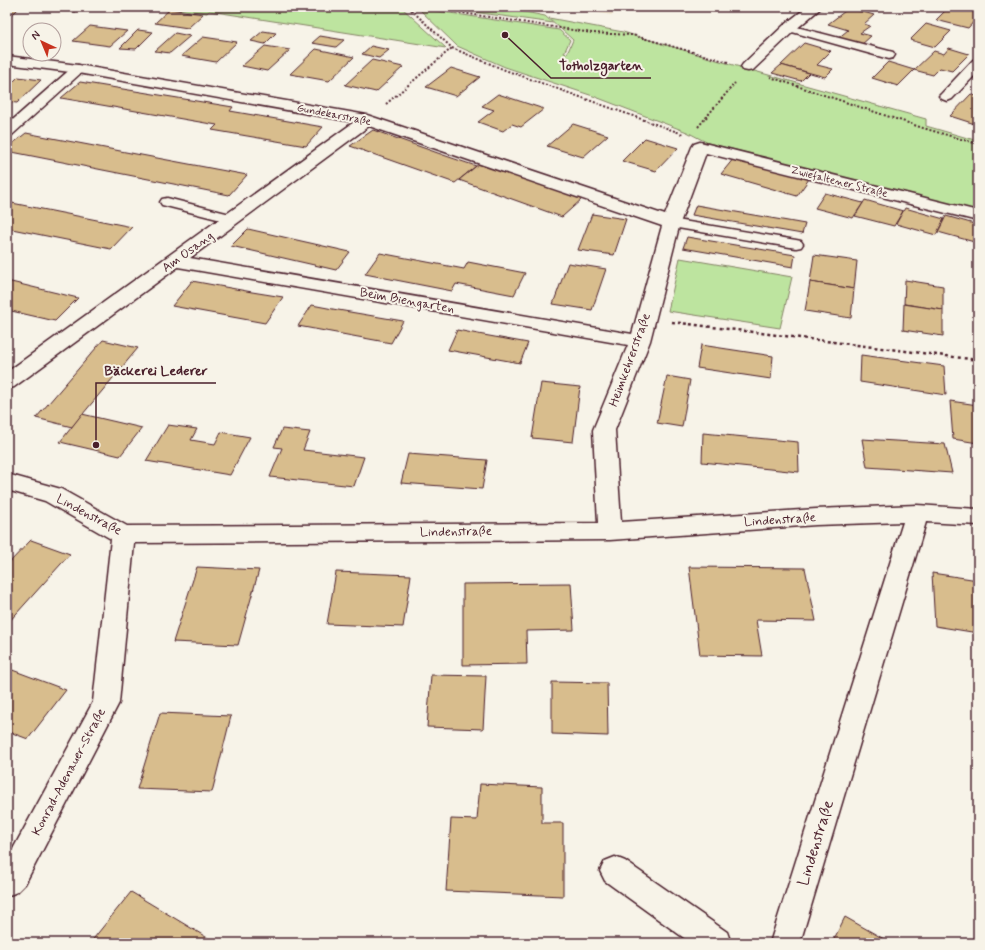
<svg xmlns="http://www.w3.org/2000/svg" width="985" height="950" font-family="Mynerve,sans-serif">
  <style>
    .built { fill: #eee3cd }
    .green { fill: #bde49f; stroke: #848265 }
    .building { fill: #d8bd8d; stroke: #4a1f2b }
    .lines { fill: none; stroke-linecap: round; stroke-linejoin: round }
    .service-casing { stroke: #4a1f2b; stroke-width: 3 }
    .minor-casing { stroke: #4a1f2b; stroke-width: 3 }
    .path-far1 { stroke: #4a1f2b; stroke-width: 2; stroke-dasharray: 2 2; stroke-linecap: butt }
    .path { stroke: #4a1f2b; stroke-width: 2.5; stroke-dasharray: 3 3; stroke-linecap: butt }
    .service { fill: #f7f3e8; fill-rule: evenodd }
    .minor { fill: #f7f3e8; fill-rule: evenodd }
    .labels { text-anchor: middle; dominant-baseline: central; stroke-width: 4; stroke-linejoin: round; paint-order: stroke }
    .far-street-label { font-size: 11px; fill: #4a1f2b; stroke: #f7f3e8 }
    .street-label { font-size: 13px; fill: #4a1f2b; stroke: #f7f3e8 }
    .near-street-label { font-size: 16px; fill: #4a1f2b; stroke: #f7f3e8 }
    .leader { fill: none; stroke: #4a1f2b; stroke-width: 1.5 }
    .callout-dot { fill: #4a1f2b; stroke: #f7f3e8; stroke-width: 1.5 }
    .callout-label { font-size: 14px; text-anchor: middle; font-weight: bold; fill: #4a1f2b; stroke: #f7f3e8; stroke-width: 4; stroke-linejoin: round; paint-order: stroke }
  </style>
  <rect width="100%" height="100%" fill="#f7f3e8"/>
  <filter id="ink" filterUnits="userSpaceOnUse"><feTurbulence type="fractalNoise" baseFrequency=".025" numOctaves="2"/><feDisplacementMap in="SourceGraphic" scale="8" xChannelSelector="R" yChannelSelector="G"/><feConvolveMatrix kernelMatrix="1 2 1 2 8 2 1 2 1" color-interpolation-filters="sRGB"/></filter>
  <g filter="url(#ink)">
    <!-- built -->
    <path class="built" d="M564 7H623L611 15Z"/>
    <!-- green -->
    <g class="green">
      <path d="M163 7H401L446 48 209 11 207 13Z"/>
      <path d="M437 7H500L545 16 553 23Z"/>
      <path d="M418 8 559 30 570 40 564 53 567 54 573 40 549 18 623 32 740 67 926 119V126L978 141V212L708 143 687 132 593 96 505 67 457 46Z"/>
      <path d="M680 258 792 277 780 328 668 311Z"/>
    </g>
    <!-- building -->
    <g class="building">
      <path d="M7 7 19 8 13 14 7 13Z"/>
      <path d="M55 7H81L76 12 52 9Z"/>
      <path d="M949 7H978V17L968 28 936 20Z"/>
      <path d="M849 8 874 15 864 24 870 26 860 33 871 36 860 46 837 39 848 30 828 24Z"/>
      <path d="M170 9 203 14 188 28 155 23Z"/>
      <path d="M926 24 951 31 935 47 910 40Z"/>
      <path d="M90 26 127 31 110 46 73 41Z"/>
      <path d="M138 30 153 32 136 49 120 48Z"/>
      <path d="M263 31 276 33 265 44 251 41Z"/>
      <path d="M175 33 190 36 170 53 155 51Z"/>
      <path d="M320 36 344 40 336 47 312 43Z"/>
      <path d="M203 37 237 42 216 62 181 56Z"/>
      <path d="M804 43 831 51 817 65 833 69 825 77 781 65Z"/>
      <path d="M265 46 290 50 267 71 242 66Z"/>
      <path d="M371 46 389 50 379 58 362 54Z"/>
      <path d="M949 48 969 54 952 71 940 68 933 75 914 70 934 51 944 54Z"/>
      <path d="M316 49 354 57 329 81 290 74Z"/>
      <path d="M372 60 403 67 376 92 345 85Z"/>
      <path d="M888 62 914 70 898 86 872 78Z"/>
      <path d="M781 65 809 73 801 81 772 73Z"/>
      <path d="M451 68 480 77 456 96 426 87Z"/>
      <path d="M18 77 41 80 17 103 7 102V88Z"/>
      <path d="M80 82 233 107 230 111 323 127 306 146 212 130 217 125 61 98Z"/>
      <path d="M498 94 544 109 521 127 512 124 503 131 478 122 494 110 482 106Z"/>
      <path d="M971 94 978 97V125L950 116Z"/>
      <path d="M573 124 608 135 583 157 547 146Z"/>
      <path d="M373 130 449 157 476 166 455 183 350 146Z"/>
      <path d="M26 133 157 158 247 175 229 195 7 151V148Z"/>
      <path d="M645 138 678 148 656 171 622 161Z"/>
      <path d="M734 158 809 179 797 196 721 174Z"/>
      <path d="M480 163 582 199 562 217 459 180Z"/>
      <path d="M825 193 863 203 853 218 815 208Z"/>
      <path d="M865 200 903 211 894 226 855 216Z"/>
      <path d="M7 202 132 227 111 249 7 228Z"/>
      <path d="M696 205 805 224 802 234 692 215Z"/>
      <path d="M905 208 944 219 936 235 896 224Z"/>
      <path d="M592 214 626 219 614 255 578 250Z"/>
      <path d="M946 216 978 225V243L938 232Z"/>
      <path d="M248 229 350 252 336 270 231 246Z"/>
      <path d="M687 237 795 255 793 267 683 248Z"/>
      <path d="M380 253 464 269 468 262 525 273 514 295 456 284 452 291 365 274Z"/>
      <path d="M814 255 857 261 854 289 810 282Z"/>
      <path d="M568 263 606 269 592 310 553 304Z"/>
      <path d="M905 280 943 286V310L904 304Z"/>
      <path d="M7 281 78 298 55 321 7 310Z"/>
      <path d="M192 281 252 292 283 297 265 323 172 306Z"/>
      <path d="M810 282 854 289 851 318 805 311Z"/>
      <path d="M904 304 943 310V336L903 330Z"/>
      <path d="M312 305 338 310 403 321 391 343 298 326Z"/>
      <path d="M457 330 478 334 528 343 520 363 448 350Z"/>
      <path d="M103 340 138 348 72 427 36 418Z"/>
      <path d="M701 345 773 356 771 379 697 368Z"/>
      <path d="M861 355 944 366 946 395 860 382Z"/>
      <path d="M667 376 690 380 682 427 657 423Z"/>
      <path d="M541 383 580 387 573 442 532 438Z"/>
      <path d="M950 401 978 405V443L953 439Z"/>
      <path d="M82 414 142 428 120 456 60 442Z"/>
      <path d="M168 425 197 429 191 440 215 444 221 432 250 437 230 475 146 461Z"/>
      <path d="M282 429 310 432 303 450 364 457 354 486 270 477 282 448 274 447Z"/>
      <path d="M703 433 798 442 799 472 702 462Z"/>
      <path d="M862 439 945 444 952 473 867 467Z"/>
      <path d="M408 454 487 460 482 489 401 483Z"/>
      <path d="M31 540 70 554 7 624V565Z"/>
      <path d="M197 567 259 570 238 645 173 642Z"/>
      <path d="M689 567 805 568 816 621 756 620 762 656 700 655Z"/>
      <path d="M336 572 411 575 403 627 327 624Z"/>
      <path d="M932 573 978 580V633L935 626Z"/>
      <path d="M571 583 574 630 526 631 527 664 463 665V584Z"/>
      <path d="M7 668 66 690 28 739 7 731Z"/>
      <path d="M431 675 486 676 483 729 427 727Z"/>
      <path d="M552 682 607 683 608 736 552 734Z"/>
      <path d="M160 713 231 716 212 792 137 789Z"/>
      <path d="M480 784 542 787V823H563V896L446 891 451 819 477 820Z"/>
      <path d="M131 892 216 943H90Z"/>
      <path d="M845 917 891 943H832Z"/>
    </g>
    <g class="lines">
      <!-- service casing -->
      <g class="service-casing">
        <g id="service">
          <path d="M789 25 893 52 895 55 893 58 889 59 785 30 783 28 785 26Z"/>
          <path d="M78 65 82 66 84 69 82 72 12 135 7 136V125L74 66Z"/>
          <path d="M167 198 238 216 240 219 238 222 233 223 162 205 160 202 162 199Z"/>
          <path d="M671 219 796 240 801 241 803 244 801 247 796 248 666 226 664 223 666 220Z"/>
        </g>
      </g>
      <!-- minor casing -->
      <g class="minor-casing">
        <g id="minor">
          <path d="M807 7H822L794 31 753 70 748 71 743 70 741 67 743 64 784 25Z"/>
          <path d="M7 56 78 65 367 115 665 215 692 147 694 144 700 142 978 211V221L706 153 680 223 650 341 615 430 621 522 816 509 917 505 978 509V525L926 522 800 943H770L903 522 816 525 610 540 134 543 119 703 25 884 17 892 7 896V860L93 702 111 539 45 501 7 490V474L61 489 127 526 598 523 593 430 628 345 178 267 14 387 7 389V372L354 122 78 73 7 64ZM369 126 662 226 632 334 190 258Z"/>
          <path d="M978 59V72L952 99 947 101 942 99 939 96 942 93 973 60Z"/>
          <path d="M615 857 625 861 727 932 731 943H691L605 881 600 871 605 861Z"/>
        </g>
      </g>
      <!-- path-far1 -->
      <g class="path-far1">
        <path d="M408 7 452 48 505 70 683 134"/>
        <path d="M424 7 592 33 632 35 728 62"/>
        <path d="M770 77 923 128 978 144"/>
        <path d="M386 104 452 48"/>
        <path d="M698 127 735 83"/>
      </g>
      <!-- path -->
      <path class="path" d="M672 322 978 360"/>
      <!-- service -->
      <use href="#service" class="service"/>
      <!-- minor -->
      <use href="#minor" class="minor"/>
    </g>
  </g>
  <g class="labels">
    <!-- far-street labels -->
    <g class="far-street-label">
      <text transform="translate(334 115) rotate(11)">Gundekarstraße</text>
      <text transform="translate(839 182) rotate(14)">Zwiefaltener Straße</text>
    </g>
    <!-- street labels -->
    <g class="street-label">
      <text transform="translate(188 252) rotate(-36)">Am Osang</text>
      <text transform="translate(407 301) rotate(10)">Beim Biengarten</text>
      <text transform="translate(630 360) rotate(-70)">Heimkehrerstraße</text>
      <text transform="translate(89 515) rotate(28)">Lindenstraße</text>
      <text transform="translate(780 520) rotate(-4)">Lindenstraße</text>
      <text transform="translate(456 532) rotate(-1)">Lindenstraße</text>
      <text transform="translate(69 772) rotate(-62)">Konrad-Adenauer-Straße</text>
    </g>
    <!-- near-street labels -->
    <g class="near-street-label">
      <text transform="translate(816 843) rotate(-73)">Lindenstraße</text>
    </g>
  </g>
  <!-- callouts -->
  <path class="leader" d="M505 35L551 78H651M96 445L96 383H216"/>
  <g class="callout-dot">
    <circle cx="505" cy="35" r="4"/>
    <circle cx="96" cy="445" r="4"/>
  </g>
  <g class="callout-label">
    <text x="601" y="70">Totholzgarten</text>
    <text x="156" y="375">Bäckerei Lederer</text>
  </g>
  <!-- margin -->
  <rect width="985" height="950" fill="none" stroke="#f7f3e8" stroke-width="24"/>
  <rect x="12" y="12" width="961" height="926" fill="none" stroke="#4a1f2b" stroke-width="1.5" filter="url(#ink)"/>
  <!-- north arrow -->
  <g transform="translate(42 42) rotate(316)"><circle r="19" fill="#f7f3e8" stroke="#b29e9c"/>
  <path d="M0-3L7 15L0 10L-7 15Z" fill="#c8321e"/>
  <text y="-6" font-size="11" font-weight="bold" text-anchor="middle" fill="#4a1f2b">N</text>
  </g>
</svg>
